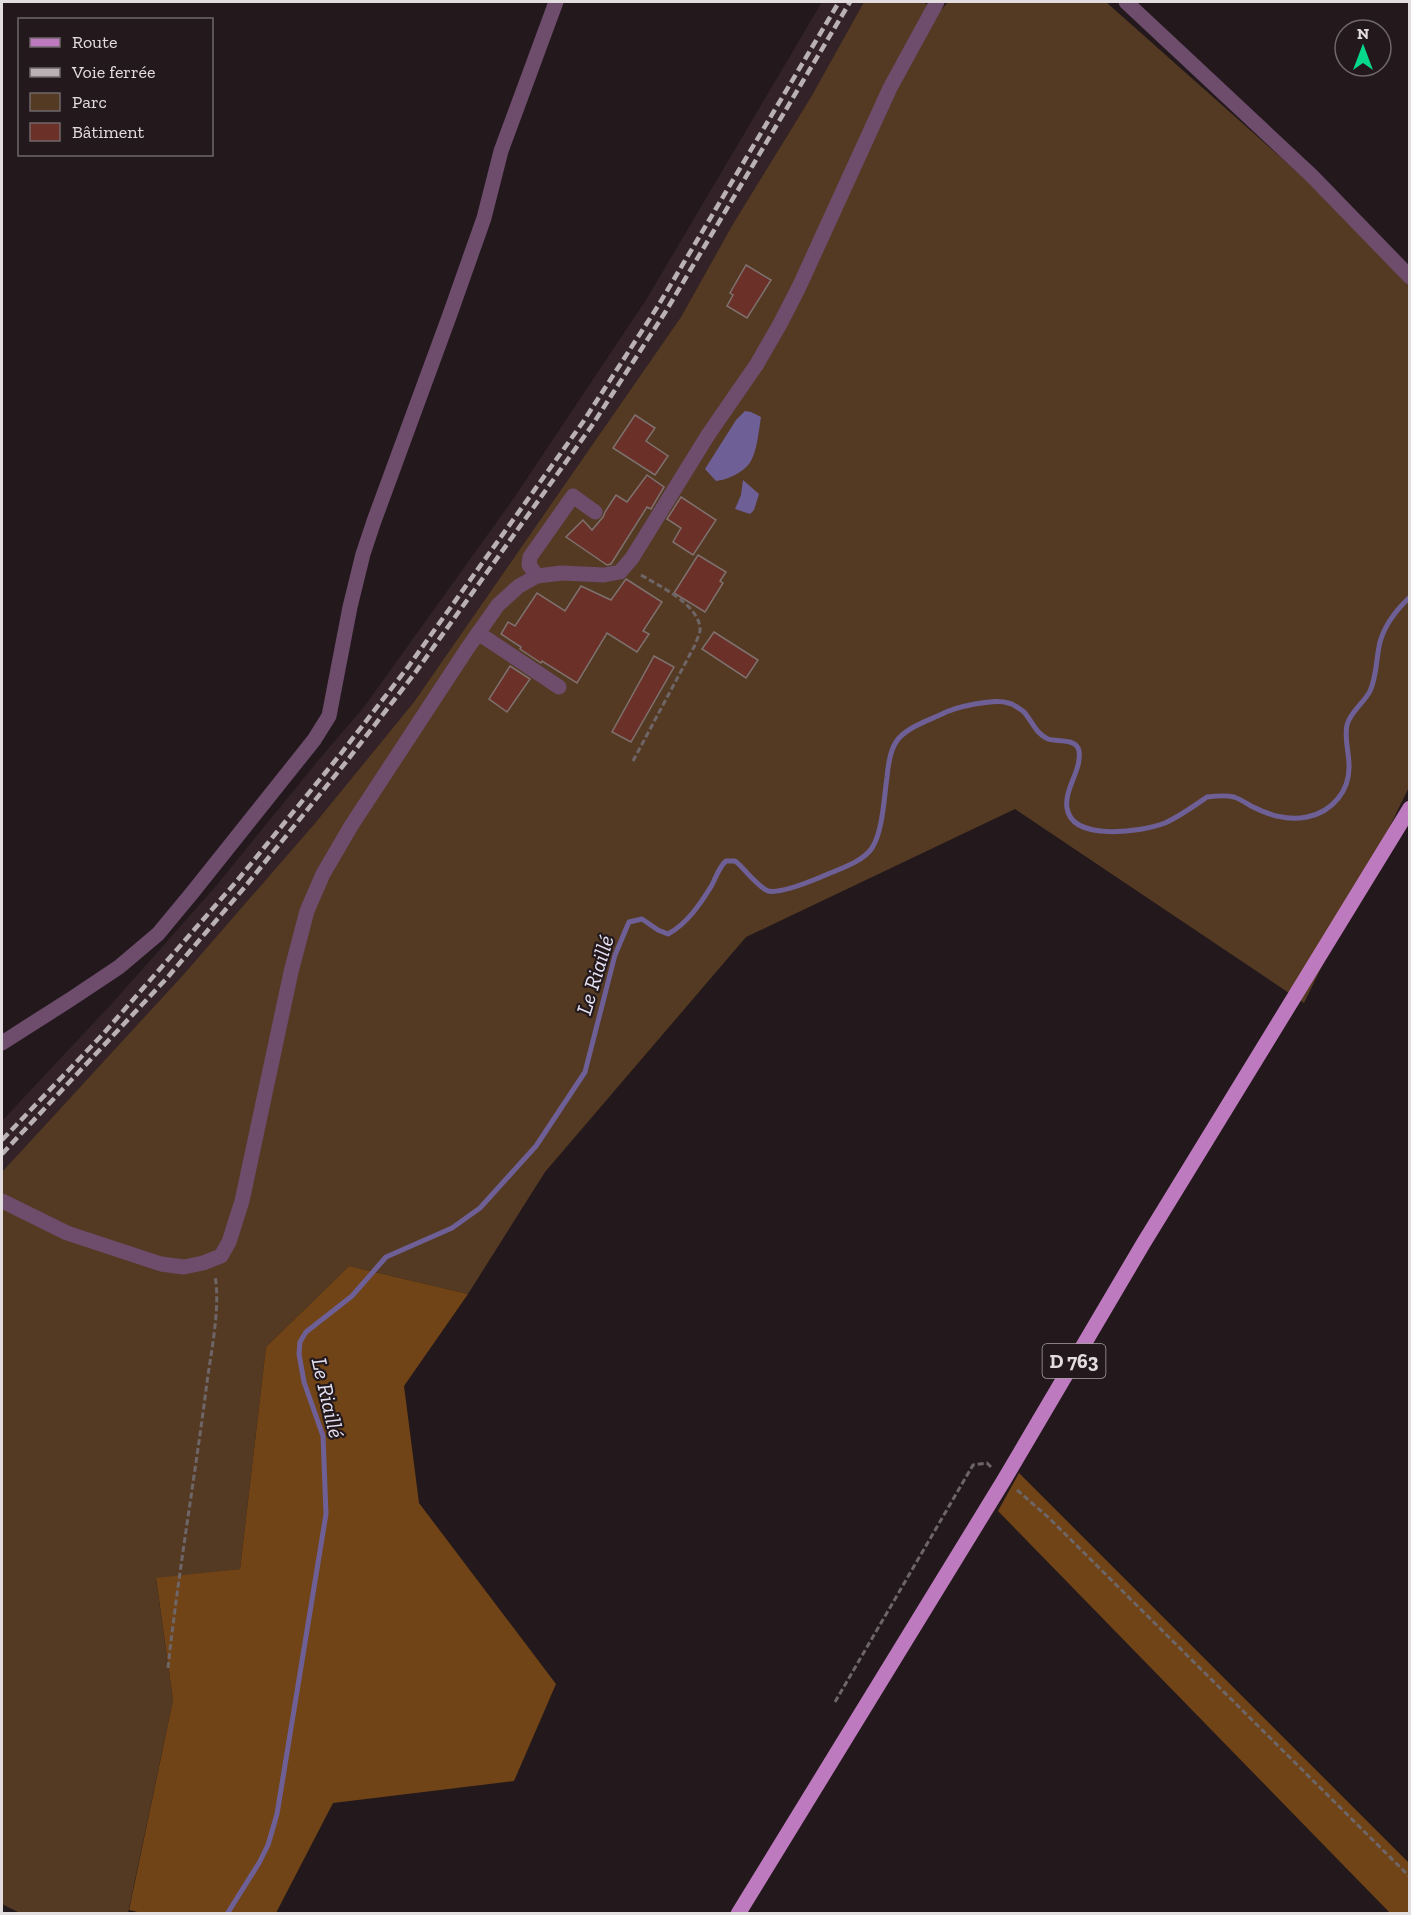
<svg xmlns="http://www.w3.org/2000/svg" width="1411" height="1915" font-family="'Zilla Slab',serif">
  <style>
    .built { fill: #332328 }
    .green { fill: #543a23 }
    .forest { fill: #704416 }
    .water { fill: #6e6096 }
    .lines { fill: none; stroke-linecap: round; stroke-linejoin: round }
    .stream { stroke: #6e6096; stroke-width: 5 }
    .building { fill: #6b3128; stroke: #7e716f; stroke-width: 1.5 }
    .path { stroke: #6e6567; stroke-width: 3; stroke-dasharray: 6 3; stroke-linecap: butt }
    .minor { stroke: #6d4c6c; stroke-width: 15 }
    .major { stroke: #be7abe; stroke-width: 15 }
    .rail { stroke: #b9b1b3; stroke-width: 4.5; stroke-dasharray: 9 4.5; stroke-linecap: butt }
    .labels { text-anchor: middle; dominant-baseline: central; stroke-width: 4.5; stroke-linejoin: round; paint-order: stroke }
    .shield { fill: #23191c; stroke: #aaa2a4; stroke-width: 1.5 }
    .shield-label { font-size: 20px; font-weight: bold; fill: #e4dddf }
    .water-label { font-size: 22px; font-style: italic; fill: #e4e1f2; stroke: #23191c }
  </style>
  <rect width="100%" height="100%" fill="#23191c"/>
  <!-- built -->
  <path class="built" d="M822 2H864L811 97 733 224 681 317 414 702 316 822 184 974 2 1172V1121L117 998 216 886 321 757 364 707 514 498 646 300Z"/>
  <!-- green -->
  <path class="green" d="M864 2H922L941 10 948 2H1106L1385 250 1409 280V787L1304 1003 1015 809 746 937 545 1172 468 1294 349 1266 266 1347 240 1569 156 1579 173 1700 128 1913H20L2 1904V1172L184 974 316 822 414 702 681 317 733 224 811 97Z"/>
  <!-- forest -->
  <g class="forest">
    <path d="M349 1266 468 1294 404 1386 419 1503 556 1684 514 1781 333 1803 276 1913 146 1914 129 1910 173 1700 156 1578 240 1569 266 1347Z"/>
    <path d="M1019 1473 1409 1863V1913H1390L998 1511Z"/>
  </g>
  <!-- water -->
  <g class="water">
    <path d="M745 411 751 412 761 417C759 429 757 454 749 464 742 473 727 480 716 481L705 469 736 420Z"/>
    <path d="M743 480 759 494 754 510 750 514 735 509 741 495Z"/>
  </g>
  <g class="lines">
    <!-- stream -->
    <path class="stream" d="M227 1914 259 1863 268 1845 277 1814 326 1514 323 1436 304 1382 299 1354 300 1342 306 1332 352 1296 386 1257 452 1228 480 1208 536 1146 585 1072 615 955 629 922 642 919 658 930 668 934C687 924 701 903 712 885 716 877 719 867 726 861H735C742 866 747 874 754 880 758 884 763 889 768 891 781 894 809 882 821 877 836 870 862 863 872 848 883 831 884 797 887 777 888 766 890 751 896 742 905 728 927 721 942 714 955 707 995 698 1008 703 1014 704 1020 709 1024 712 1032 721 1036 734 1048 739 1057 742 1077 738 1079 751 1082 770 1064 789 1067 808 1072 842 1142 832 1165 823 1180 816 1194 806 1207 797 1215 796 1226 795 1234 797 1240 799 1246 803 1251 806 1269 815 1287 821 1307 817 1332 812 1350 791 1349 765 1349 752 1344 738 1347 725 1350 712 1364 703 1370 691 1377 676 1376 658 1380 642 1385 624 1396 610 1410 597"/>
  </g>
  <!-- building -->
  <g class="building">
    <path d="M746 265 771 280 747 318 727 306 733 295 730 293Z"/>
    <path d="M635 415 655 428 646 441 668 456 655 475 613 448Z"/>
    <path d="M647 475 664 487 651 509 647 507 611 564 607 565 566 537 583 520 592 530 603 517 605 512 616 495 627 502Z"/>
    <path d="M681 497 716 520 693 555 673 542 681 528 667 519Z"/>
    <path d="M698 555 726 572 720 581 723 583 705 612 674 593Z"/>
    <path d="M626 579 662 602 643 631 649 634 637 652 607 633 577 683 542 661 541 663 520 649 521 647 501 634 508 622 515 626 537 593 565 611 581 586 611 600Z"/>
    <path d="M714 632 758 660 746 678 702 649Z"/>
    <path d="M654 656 674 667 631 742 612 732Z"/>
    <path d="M510 666 530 679 507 712 489 699Z"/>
  </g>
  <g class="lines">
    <!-- path -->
    <g class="path">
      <path d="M633 761 695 645C696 641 699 636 700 631 702 606 658 585 639 574"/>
      <path d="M1017 1490 1049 1518 1410 1877"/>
      <path d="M168 1668C178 1575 194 1483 206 1390 210 1356 221 1309 215 1276"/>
      <path d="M835 1702 973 1465 987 1463 992 1468"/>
    </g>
    <!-- minor -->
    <g class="minor">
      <path d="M1126 2 1312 176 1410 277"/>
      <path d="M537 576 529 565 530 557 573 496 595 512"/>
      <path d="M478 633 559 687"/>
      <path d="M2 1043 71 999 119 967 158 934 192 893 314 740 329 716 350 607 363 554 374 521 449 317 484 218 501 151 556 2"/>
      <path d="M2 1201 67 1233 161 1264 184 1267 203 1263 221 1256 229 1242 242 1201 291 972 307 911 323 874 351 826 467 649 498 605 519 586 537 576 562 573 604 575 620 572 632 558 708 435 757 364 780 324 799 287 890 88 937 2"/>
    </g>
    <!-- major -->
    <path class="major" d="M738 1914 1004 1480 1143 1244 1410 808"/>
    <!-- rail -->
    <g class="rail">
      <path d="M2 1140 103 1034 236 882 339 756 408 667 583 422 658 306 839 2"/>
      <path d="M2 1154 167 978 244 888 346 762 415 673 591 427 666 311 850 2"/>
    </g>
  </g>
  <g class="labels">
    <!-- shield labels -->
    <rect class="shield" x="1042.5" y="1344" width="63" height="34" rx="4.5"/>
    <g class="shield-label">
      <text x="1074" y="1361">D 763</text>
    </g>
    <!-- water labels -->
    <g class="water-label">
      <text transform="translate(595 975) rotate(-73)">Le Riaillé</text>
      <text transform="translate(328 1398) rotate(77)">Le Riaillé</text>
    </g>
  </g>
  <!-- border -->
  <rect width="1411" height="1915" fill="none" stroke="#e4dddf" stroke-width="6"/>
  <!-- legend -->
  <rect x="18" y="18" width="195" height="138" fill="#23191c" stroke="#70676a" stroke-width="1.5"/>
  <rect x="30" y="38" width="30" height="9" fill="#be7abe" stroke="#70676a" stroke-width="1.5"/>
  <text x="72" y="48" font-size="18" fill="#e4dddf">Route</text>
  <rect x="30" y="68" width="30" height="9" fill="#b9b1b3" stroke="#70676a" stroke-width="1.5"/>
  <text x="72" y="78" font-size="18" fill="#e4dddf">Voie ferrée</text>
  <rect x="30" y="93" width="30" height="18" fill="#543a23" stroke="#70676a" stroke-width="1.5"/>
  <text x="72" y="108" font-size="18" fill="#e4dddf">Parc</text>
  <rect x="30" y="123" width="30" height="18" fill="#6b3128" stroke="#70676a" stroke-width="1.5"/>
  <text x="72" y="138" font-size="18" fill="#e4dddf">Bâtiment</text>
  <!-- north arrow -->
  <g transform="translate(1363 48)"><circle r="28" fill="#23191c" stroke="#70676a" stroke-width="1.5"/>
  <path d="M0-4.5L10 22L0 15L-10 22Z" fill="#05d98b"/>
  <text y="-9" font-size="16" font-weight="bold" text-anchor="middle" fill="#e4dddf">N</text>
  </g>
</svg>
